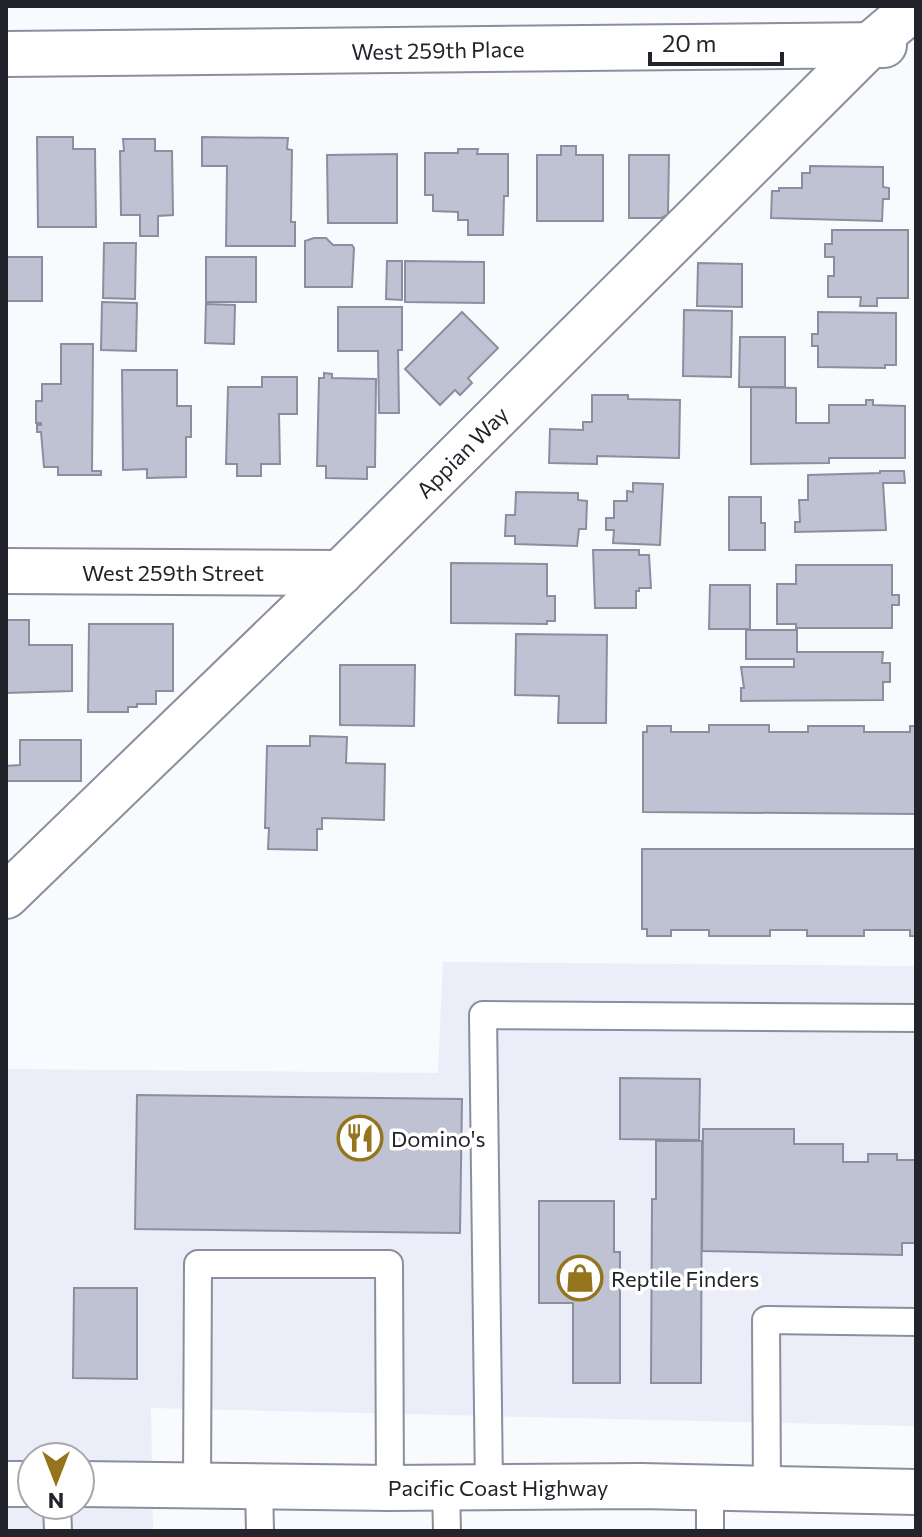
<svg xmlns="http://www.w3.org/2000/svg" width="922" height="1537" font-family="Commissioner,sans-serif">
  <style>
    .built { fill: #ebeef8; fill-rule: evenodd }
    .building { fill: #bec2d3; stroke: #8a8e9e; stroke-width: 2 }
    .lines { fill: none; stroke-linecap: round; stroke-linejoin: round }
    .lane-casing { stroke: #8a8e9e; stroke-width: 30 }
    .street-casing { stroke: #8a8e9e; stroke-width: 48 }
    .highway-casing { stroke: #8a8e9e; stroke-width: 48 }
    .lane { stroke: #fff; stroke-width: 26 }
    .street { stroke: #fff; stroke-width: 44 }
    .highway { stroke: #fff; stroke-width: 44 }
    .labels { text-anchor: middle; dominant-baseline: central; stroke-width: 7; stroke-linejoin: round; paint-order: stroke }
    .street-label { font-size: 22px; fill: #23242b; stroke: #fff }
    .poi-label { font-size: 22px; fill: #23242b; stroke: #fff; text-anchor: start }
  </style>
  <rect width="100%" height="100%" fill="#f9fafd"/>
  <!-- built -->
  <path class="built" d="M443 962 916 966V1426L151 1408 153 1531H6V1069L438 1073ZM32 1457H80V1505H32Z"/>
  <!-- building -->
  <g class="building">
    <path d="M37 137H73V149H95L96 227H38Z"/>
    <path d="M202 137 288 138 287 149 292 150 291 222H295V246H226L227 166H202Z"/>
    <path d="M123 139H155V151H172L173 215 158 216V236H140V215H121L120 151H124Z"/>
    <path d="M561 146H576V155H603V221H537V155H561Z"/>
    <path d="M458 149H478L477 154H508V196H504L503 235H468V220H458V212L433 211V195H425V153H458Z"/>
    <path d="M397 154V223H328L327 155Z"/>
    <path d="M629 155H669L668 214 661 218H629Z"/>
    <path d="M810 166 883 167V187L889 188V199H883L882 221 771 218 772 191H779V188H802V173H810Z"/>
    <path d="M832 230H908V298H877V306H860L861 297H828V276H834V257H825V244H832Z"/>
    <path d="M314 238H326L333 245H352L354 248 352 287H305V241Z"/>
    <path d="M104 243H136L135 299 103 298Z"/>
    <rect x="6" y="257" width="36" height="44"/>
    <rect x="206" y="257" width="50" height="45"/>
    <path d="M387 261H402V300L386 299Z"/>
    <path d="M405 261 484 262V303L405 302Z"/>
    <path d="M698 263 742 264V307L697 306Z"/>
    <path d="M102 302 137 303 136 351 101 350Z"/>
    <path d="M206 304 235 305 234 344 205 343Z"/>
    <path d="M338 307H402V350H398L399 413H379L378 351H338Z"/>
    <path d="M684 310 732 311 731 377 683 376Z"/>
    <path d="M462 312 498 348 468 378 472 383 460 395 455 390 440 405 405 369Z"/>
    <path d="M818 312 896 313V365H885V368L818 367V346H812V334H818Z"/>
    <path d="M740 337H785V387H739Z"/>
    <path d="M61 344H93L92 471H101V475H58V467H44L41 432H37V425H41V423H36V401H42V384H61Z"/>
    <path d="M122 370H177V406H191V437H186V477L147 478V469L123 470Z"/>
    <path d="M324 373 332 374V378L376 379 375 467H367V479L326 478V466H317L319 378H324Z"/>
    <path d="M262 377H297V414H279L280 464H261V476H237V464H226L228 387H262Z"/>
    <path d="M751 387 796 388V423H829V405H866V400H873V405L905 406V458H829V463L751 464Z"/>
    <path d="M592 395H628V399L680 400 679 458 597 456V464L549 463 550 429 583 430V422H592Z"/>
    <path d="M880 471H904L905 483H883L886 530 795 532V522H800L799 500H808V475L880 473Z"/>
    <path d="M633 483 663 484 660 545 613 543 614 530H606V518H614V501H627V491L633 492Z"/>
    <path d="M516 492 578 493V500L587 501 586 529H579L577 546 515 544V536H505L506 515H515Z"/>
    <path d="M729 497H761V523H765V550H729Z"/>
    <path d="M593 550H639V555H649L651 588H639V591H636V608H595Z"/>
    <path d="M451 563 547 564V596H555V621H547V624L451 623Z"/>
    <path d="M796 565H892V595H899V605H892V628H796V624H777V584H796Z"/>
    <path d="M710 585H750V629H709Z"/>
    <path d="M6 620H29V645H72V691L6 693Z"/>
    <path d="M89 624H173V691H156V704H137V707H128V712H88Z"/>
    <path d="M746 630H797V652H883L882 663H890V682H883V700L741 701V688H744L741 667H794V659H746Z"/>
    <path d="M516 634 607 635 606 723H558L559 696 515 695Z"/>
    <path d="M340 665H415L414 726 340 725Z"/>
    <path d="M709 725H769V732H808V726H864V732H910V726H916V814L643 812V732H647V726H671V732H709Z"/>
    <path d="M310 736 347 737 346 763 385 764 384 820 322 818V829H317V850L268 849 269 828H265L267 746H310Z"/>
    <path d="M20 740H81V781H6V766L20 765Z"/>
    <path d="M642 849H916V936H910V930H864V936H807V930H770V936H709V930H671V936H647V929H642Z"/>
    <path d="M620 1078 700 1079 699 1140 620 1139Z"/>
    <path d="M137 1095 462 1099 460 1233 135 1229Z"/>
    <path d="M703 1129H794V1144H843V1162H868V1154H897V1160H916V1243H902V1255L702 1251Z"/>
    <path d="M656 1141H702L701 1383H651L652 1199H656Z"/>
    <path d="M539 1201H614V1252H620V1383H573V1303H539Z"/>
    <path d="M74 1288H137V1379L73 1378Z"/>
  </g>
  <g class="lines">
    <!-- lane casing -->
    <g class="lane-casing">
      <g id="lane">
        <path d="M197 1485 198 1264H389L390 1488"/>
        <path d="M259 1486 260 1531"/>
        <path d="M446 1487 447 1531"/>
        <path d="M489 1487 483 1015 916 1018"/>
        <path d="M767 1489 766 1320 916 1322"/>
        <path d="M57 1505 58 1531"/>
        <path d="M710 1531V1488"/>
      </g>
    </g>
    <!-- street casing -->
    <g class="street-casing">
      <g id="street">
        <path d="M6 54 884 45"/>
        <path d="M6 571 340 573"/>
        <path d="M6 896 340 573 869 46 916 6"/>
      </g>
    </g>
    <!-- highway casing -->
    <g class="highway-casing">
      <g id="highway">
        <path d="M6 1484H32"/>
        <path d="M80 1484 390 1488 641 1486 916 1492"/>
      </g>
    </g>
    <!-- lane -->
    <use href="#lane" class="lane"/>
    <!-- street -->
    <use href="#street" class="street"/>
    <!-- highway -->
    <use href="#highway" class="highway"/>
  </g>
  <!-- icons -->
  <defs>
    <g id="restaurant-ring" transform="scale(2.3)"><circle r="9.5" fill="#fff" stroke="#94741c" stroke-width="1.5"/><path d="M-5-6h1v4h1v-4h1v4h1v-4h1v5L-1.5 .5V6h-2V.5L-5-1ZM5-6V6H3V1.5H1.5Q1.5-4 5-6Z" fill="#94741c"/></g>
    <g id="shop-ring" transform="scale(2.3)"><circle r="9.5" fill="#fff" stroke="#94741c" stroke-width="1.5"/><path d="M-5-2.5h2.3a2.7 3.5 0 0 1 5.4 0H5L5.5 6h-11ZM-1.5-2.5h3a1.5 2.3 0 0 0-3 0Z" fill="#94741c"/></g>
  </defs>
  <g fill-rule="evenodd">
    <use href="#restaurant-ring" x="360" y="1138"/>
    <use href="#shop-ring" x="580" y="1278"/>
  </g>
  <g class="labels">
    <!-- street labels -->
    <g class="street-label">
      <text transform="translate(438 50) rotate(-1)">West 259th Place</text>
      <text transform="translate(462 452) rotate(-45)">Appian Way</text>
      <text x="173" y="572">West 259th Street</text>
      <text x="498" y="1487">Pacific Coast Highway</text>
    </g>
    <!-- poi labels -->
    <g class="poi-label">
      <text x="391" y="1138">Domino's</text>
      <text x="611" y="1278">Reptile Finders</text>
    </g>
  </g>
  <!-- border -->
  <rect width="922" height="1537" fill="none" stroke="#23242b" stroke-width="16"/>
  <!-- north arrow -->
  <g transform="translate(56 1481) rotate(180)"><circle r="38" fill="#ffffff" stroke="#a7a7aa" stroke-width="2"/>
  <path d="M0-6L14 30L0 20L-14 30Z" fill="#94741c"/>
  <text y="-12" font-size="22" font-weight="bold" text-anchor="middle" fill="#23242b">N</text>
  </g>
  <!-- scale -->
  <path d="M650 52v12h132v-12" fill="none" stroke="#23242b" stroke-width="4"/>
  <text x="662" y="52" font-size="24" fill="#23242b" stroke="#ffffff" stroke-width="6" paint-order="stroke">20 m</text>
</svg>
